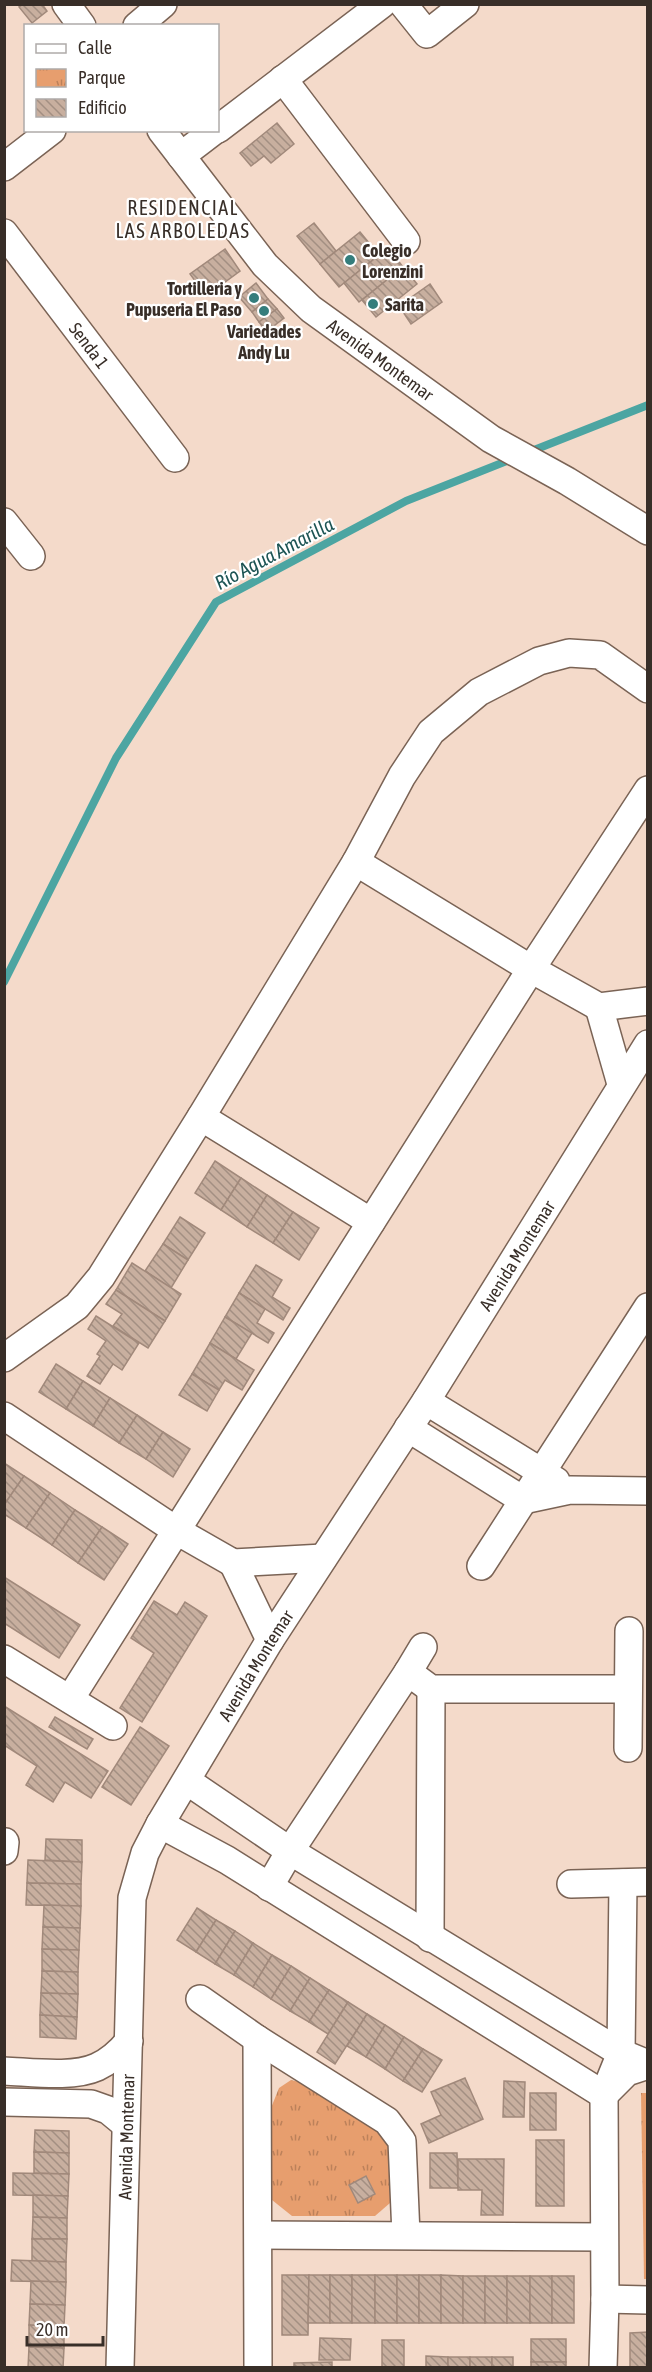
<svg xmlns="http://www.w3.org/2000/svg" width="652" height="2372" font-family="'Asap Condensed',sans-serif">
  <style>
    .park { fill: url(#park-tufts) }
    .lines { fill: none; stroke-linecap: round; stroke-linejoin: round }
    .stream { stroke: #4ca5a2; stroke-width: 8 }
    .building { fill: url(#building-back-hatch); stroke: #a1897b; stroke-width: 1.5 }
    .minor-casing { stroke: #7a6355; stroke-width: 30 }
    .minor { stroke: #fff; stroke-width: 27 }
    .poi-dot { fill: #347d7c; stroke: #fff; stroke-width: 2 }
    .labels { text-anchor: middle; dominant-baseline: central; stroke-width: 4.5; stroke-linejoin: round; paint-order: stroke }
    .poi-label { font-size: 18px; font-weight: bold; fill: #382e28; stroke: #fff; text-anchor: start }
    .street-label { font-size: 18px; fill: #382e28; stroke: #fff }
    .neighbourhood-label { font-size: 20px; letter-spacing: 1.5px; fill: #382e28; stroke: #fff }
    .water-label { font-size: 20px; font-style: italic; fill: #1d5454; stroke: #fff }
  </style>
  <defs>
    <pattern id="park-tufts" width="24" height="20" patternUnits="userSpaceOnUse" patternTransform="scale(1.5)"><rect width="24" height="20" fill="#e79e6e"/><path d="M3 7l-1-3M5 7V3M7 7l1-3M15 17l-1-3M17 17v-4M19 17l1-3" fill="none" stroke="#bc815a"/></pattern>
    <pattern id="building-back-hatch" width="6" height="6" patternUnits="userSpaceOnUse" patternTransform="scale(1.5)"><rect width="6" height="6" fill="#c8af9f"/><path d="M-1 5l2 2M0 0l6 6M5-1l2 2" fill="none" stroke="#a38f82"/></pattern>
  </defs>
  <rect width="100%" height="100%" fill="#f4daca"/>
  <!-- park -->
  <g class="park">
    <path d="M291 2080 308 2084 381 2129 390 2144V2203L375 2216H292L272 2200 271 2108 279 2088Z"/>
    <path d="M641 2093H648L647 2279H644Z"/>
  </g>
  <g class="lines">
    <!-- stream -->
    <g class="stream">
      <path d="M529 452 648 405"/>
      <path d="M4 982 116 758 216 602 406 501 512 459"/>
    </g>
  </g>
  <!-- building -->
  <g class="building">
    <path d="M23 4H42L47 11 32 23 19 7Z"/>
    <path d="M277 123 294 144 271 163 264 156 251 166 240 153Z"/>
    <path d="M314 223 336 251 320 264 297 236Z"/>
    <path d="M360 232 379 255 339 287 320 264Z"/>
    <path d="M388 248 403 267 359 302 344 283Z"/>
    <path d="M225 249 240 271 206 296 190 274Z"/>
    <path d="M403 267 417 284 376 317 362 300Z"/>
    <path d="M256 283 268 299 252 312 239 297Z"/>
    <path d="M430 284 442 302 411 324 399 306Z"/>
    <path d="M268 299 277 309 259 322 252 312Z"/>
    <path d="M277 309 284 318 266 332 259 322Z"/>
    <path d="M215 1161 241 1178 221 1210 195 1193Z"/>
    <path d="M241 1178 267 1195 247 1227 221 1210Z"/>
    <path d="M267 1195 293 1212 273 1243 247 1227Z"/>
    <path d="M293 1212 319 1228 299 1260 273 1243Z"/>
    <path d="M180 1217 205 1233 188 1260 163 1244Z"/>
    <path d="M163 1244 188 1260 171 1288 145 1271Z"/>
    <path d="M132 1263 181 1294 165 1321 116 1290Z"/>
    <path d="M256 1265 282 1280 272 1297 290 1308 283 1320 239 1293Z"/>
    <path d="M116 1290 165 1321 148 1348 113 1326 122 1314 106 1304Z"/>
    <path d="M239 1293 265 1309 257 1323 274 1333 268 1343 225 1317Z"/>
    <path d="M96 1316 139 1343 122 1370 113 1364 100 1384 87 1376 100 1356 97 1354 106 1341 88 1329Z"/>
    <path d="M225 1317 252 1333 236 1359 210 1343Z"/>
    <path d="M210 1343 254 1370 242 1390 225 1380 219 1390 192 1374Z"/>
    <path d="M56 1364 83 1381 66 1409 39 1392Z"/>
    <path d="M192 1374 219 1390 207 1411 179 1395Z"/>
    <path d="M83 1381 110 1398 93 1426 66 1409Z"/>
    <path d="M110 1398 137 1415 119 1443 93 1426Z"/>
    <path d="M137 1415 163 1432 146 1459 119 1443Z"/>
    <path d="M163 1432 190 1449 173 1477 146 1459Z"/>
    <path d="M4 1463 24 1476 4 1505Z"/>
    <path d="M24 1476 50 1493 26 1528 4 1514V1505Z"/>
    <path d="M50 1493 75 1510 52 1545 26 1528Z"/>
    <path d="M75 1510 102 1527 78 1563 52 1545Z"/>
    <path d="M102 1527 128 1544 104 1580 78 1563Z"/>
    <path d="M4 1577 80 1625 59 1658 4 1623Z"/>
    <path d="M154 1601 177 1615 185 1602 207 1616 142 1722 120 1708 154 1653 131 1638Z"/>
    <path d="M4 1706 108 1771 91 1798 65 1782 53 1802 26 1785 37 1766 4 1745Z"/>
    <path d="M55 1717 93 1739 87 1749 49 1727Z"/>
    <path d="M140 1727 169 1746 131 1805 102 1787Z"/>
    <path d="M46 1839 82 1840V1862L45 1860Z"/>
    <path d="M28 1860 82 1862 81 1884 27 1883Z"/>
    <path d="M27 1883 81 1884V1906L26 1905Z"/>
    <path d="M44 1905 81 1906 80 1928 43 1927Z"/>
    <path d="M197 1908 216 1920 196 1952 177 1940Z"/>
    <path d="M216 1920 235 1931 215 1964 196 1952Z"/>
    <path d="M43 1927 80 1928 79 1950 42 1949Z"/>
    <path d="M235 1931 253 1943 234 1975 215 1964Z"/>
    <path d="M253 1943 272 1955 253 1987 234 1975Z"/>
    <path d="M42 1949 79 1950 78 1972 42 1971Z"/>
    <path d="M272 1955 291 1966 271 1999 253 1987Z"/>
    <path d="M291 1966 310 1978 290 2011 271 1999Z"/>
    <path d="M42 1971 78 1972V1994L41 1993Z"/>
    <path d="M310 1978 329 1990 309 2022 290 2011Z"/>
    <path d="M329 1990 348 2002 328 2034 309 2022Z"/>
    <path d="M41 1993 78 1994 77 2017 40 2015Z"/>
    <path d="M348 2002 367 2014 335 2064 317 2052Z"/>
    <path d="M367 2014 385 2025 366 2057 347 2046Z"/>
    <path d="M40 2015 77 2017 76 2039 40 2037Z"/>
    <path d="M385 2025 404 2037 385 2069 366 2057Z"/>
    <path d="M404 2037 423 2049 403 2081 385 2069Z"/>
    <path d="M423 2049 442 2060 422 2092 403 2081Z"/>
    <path d="M465 2078 483 2119 429 2143 421 2124 441 2115 431 2092Z"/>
    <path d="M504 2081 525 2082 524 2117H503Z"/>
    <rect x="530" y="2093" width="26" height="37"/>
    <path d="M35 2130 69 2131V2153L34 2152Z"/>
    <rect x="536" y="2140" width="28" height="66"/>
    <path d="M34 2152 69 2153V2174L34 2173Z"/>
    <path d="M430 2153H457L458 2188H430Z"/>
    <path d="M458 2159H504L503 2215H481L482 2190H458Z"/>
    <path d="M13 2173 69 2174 68 2196 13 2195Z"/>
    <path d="M366 2176 375 2194 358 2203 349 2185Z"/>
    <path d="M33 2195 68 2196 67 2218 33 2217Z"/>
    <path d="M33 2217 67 2218V2239H32Z"/>
    <path d="M32 2239H67L66 2262 32 2261Z"/>
    <path d="M12 2260 66 2262V2282L11 2281Z"/>
    <path d="M282 2275H309L308 2335H282Z"/>
    <path d="M309 2275H330V2323H308Z"/>
    <rect x="330" y="2275" width="22" height="48"/>
    <rect x="352" y="2275" width="23" height="48"/>
    <rect x="375" y="2275" width="22" height="48"/>
    <rect x="397" y="2275" width="22" height="48"/>
    <rect x="419" y="2275" width="22" height="48"/>
    <path d="M441 2275 463 2276V2323H441Z"/>
    <rect x="463" y="2276" width="22" height="47"/>
    <rect x="485" y="2276" width="22" height="47"/>
    <rect x="507" y="2276" width="23" height="47"/>
    <rect x="530" y="2276" width="22" height="47"/>
    <rect x="552" y="2276" width="22" height="47"/>
    <path d="M31 2281 66 2282 65 2305 30 2304Z"/>
    <path d="M30 2304 65 2305 64 2327 29 2325Z"/>
    <path d="M29 2325 64 2327V2348L29 2347Z"/>
    <path d="M648 2332V2367H630V2333Z"/>
    <path d="M320 2338 351 2339 350 2360H319Z"/>
    <rect x="531" y="2339" width="35" height="23"/>
    <rect x="382" y="2340" width="22" height="28"/>
    <path d="M29 2347 64 2348 63 2368H28Z"/>
    <path d="M426 2356 448 2357V2368H426Z"/>
    <rect x="448" y="2357" width="22" height="11"/>
    <rect x="470" y="2357" width="22" height="11"/>
    <rect x="492" y="2357" width="21" height="11"/>
    <path d="M332 2362V2368H294V2363Z"/>
    <rect x="531" y="2362" width="35" height="6"/>
  </g>
  <g class="lines">
    <!-- minor casing -->
    <g class="minor-casing">
      <g id="minor">
        <path d="M66 4 82 26"/>
        <path d="M403 4 427 34 465 4"/>
        <path d="M137 26 163 4"/>
        <path d="M283 79 406 241"/>
        <path d="M218 129 382 4"/>
        <path id="s1" d="M161 130 265 265 311 309 491 439 567 481 648 531"/>
        <path d="M181 156 215 130"/>
        <path d="M4 167 52 130"/>
        <path id="s2" d="M4 233 175 458"/>
        <path d="M4 522 31 556"/>
        <path d="M356 862 531 969 599 1007 648 1001"/>
        <path d="M599 1007 621 1084"/>
        <path d="M201 1117 371 1222"/>
        <path d="M4 1358 77 1306 101 1277 201 1117 356 862 402 776 431 732 479 692 539 661 569 653 600 655 648 689"/>
        <path d="M426 1401 556 1481"/>
        <path d="M4 1416 177 1531 233 1563 323 1558"/>
        <path d="M408 1428 523 1500 570 1490 648 1491"/>
        <path d="M233 1563 270 1640"/>
        <path d="M481 1566 648 1307"/>
        <path d="M4 1659 113 1726"/>
        <path d="M408 1672 423 1647"/>
        <path d="M70 1699 531 969 648 790"/>
        <path d="M628 1748 629 1631"/>
        <path d="M187 1781 290 1851 621 2053 648 2064"/>
        <path d="M160 1824 227 1860 604 2095 627 2072 648 2065"/>
        <path d="M4 1851 5 1842"/>
        <path d="M571 1884 648 1882"/>
        <path d="M269 1887 290 1851 408 1672 431 1689H628"/>
        <path d="M430 1938 431 1689"/>
        <path d="M200 1999 257 2039 387 2121 402 2141 406 2235"/>
        <path d="M257 2039 258 2368"/>
        <path d="M4 2071C31 2072 73 2078 97 2067 110 2061 120 2052 129 2041"/>
        <path d="M4 2102 91 2104 108 2110 125 2124"/>
        <path d="M259 2235 604 2237"/>
        <path d="M605 2299 648 2300"/>
        <path id="s3" d="M120 2368 132 1898 145 1853 160 1824 270 1640 426 1401 648 1044"/>
        <path d="M603 2368 605 2299 604 2095 621 2053 623 1883"/>
      </g>
    </g>
    <!-- minor -->
    <use href="#minor" class="minor"/>
  </g>
  <!-- markers -->
  <g class="poi-dot">
    <circle cx="350" cy="260" r="6"/>
    <circle cx="254" cy="298" r="6"/>
    <circle cx="373" cy="304" r="6"/>
    <circle cx="264" cy="311" r="6"/>
  </g>
  <g class="labels">
    <!-- poi labels -->
    <g class="poi-label">
      <text x="362" y="250">Colegio<tspan x="362" dy="21">Lorenzini</tspan></text>
      <text x="242" y="288" text-anchor="end">Tortilleria y<tspan x="242" dy="21">Pupuseria El Paso</tspan></text>
      <text x="385" y="304">Sarita</text>
      <text x="264" y="331" text-anchor="middle">Variedades<tspan x="264" dy="21">Andy Lu</tspan></text>
    </g>
    <!-- street labels -->
    <g class="street-label">
      <text stroke="none"><textPath href="#s2" startOffset="141">Senda 1</textPath></text>
      <text stroke="none"><textPath href="#s1" startOffset="320">Avenida Montemar</textPath></text>
      <text stroke="none"><textPath href="#s3" startOffset="1221">Avenida Montemar</textPath></text>
      <text stroke="none"><textPath href="#s3" startOffset="735">Avenida Montemar</textPath></text>
      <text stroke="none"><textPath href="#s3" startOffset="231">Avenida Montemar</textPath></text>
    </g>
    <!-- neighbourhood labels -->
    <g class="neighbourhood-label">
      <text x="183" y="207">RESIDENCIAL<tspan x="183" dy="23">LAS ARBOLEDAS</tspan></text>
    </g>
    <!-- water labels -->
    <g class="water-label">
      <text transform="translate(274 553) rotate(-28)">Río Agua Amarilla</text>
    </g>
  </g>
  <!-- border -->
  <rect width="652" height="2372" fill="none" stroke="#382e28" stroke-width="12"/>
  <!-- legend -->
  <rect x="24" y="24" width="195" height="108" fill="#ffffff" stroke="#afaba9" stroke-width="1.5"/>
  <rect x="36" y="44" width="30" height="9" fill="#ffffff" stroke="#afaba9" stroke-width="1.5"/>
  <text x="78" y="54" font-size="18" fill="#382e28">Calle</text>
  <rect x="36" y="69" width="30" height="18" fill="url(#park-tufts)" stroke="#afaba9" stroke-width="1.5"/>
  <text x="78" y="84" font-size="18" fill="#382e28">Parque</text>
  <rect x="36" y="99" width="30" height="18" fill="url(#building-back-hatch)" stroke="#afaba9" stroke-width="1.5"/>
  <text x="78" y="114" font-size="18" fill="#382e28">Edificio</text>
  <!-- scale -->
  <path d="M27 2336v9h76v-9" fill="none" stroke="#382e28" stroke-width="3"/>
  <text x="36" y="2336" font-size="18" fill="#382e28" stroke="#ffffff" stroke-width="4.5" paint-order="stroke">20 m</text>
</svg>
